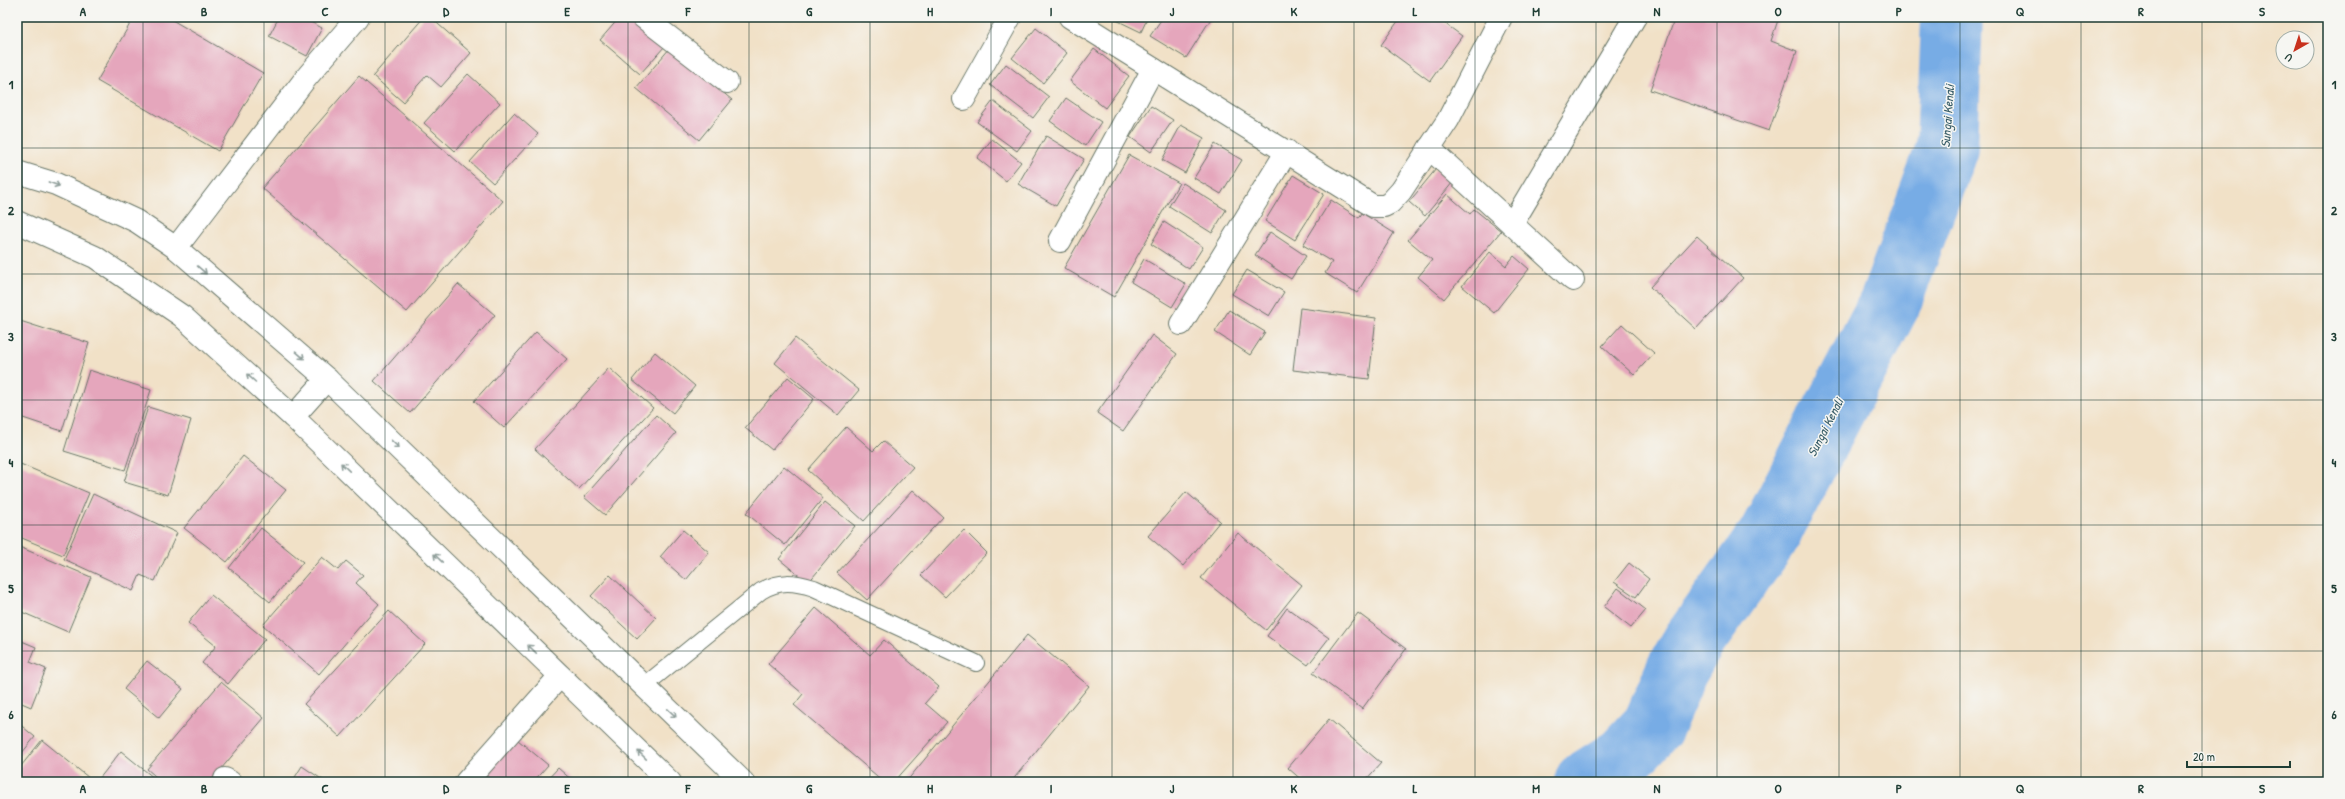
<svg xmlns="http://www.w3.org/2000/svg" width="2345" height="799" font-family="'Patrick Hand',sans-serif">
  <style>
    .lines { fill: none; stroke-linecap: round; stroke-linejoin: round }
    .river { stroke: #77ace5; stroke-width: 62 }
    .building { fill: #e5a6bc }
    .lane-casing { stroke: #687667; stroke-width: 18 }
    .street-casing { stroke: #687667; stroke-width: 24 }
    .primary-casing { stroke: #687667; stroke-width: 24 }
    .lane { stroke: #fff; stroke-width: 16 }
    .street { stroke: #fff; stroke-width: 22 }
    .primary { stroke: #fff; stroke-width: 22 }
    .oneway { stroke: #8f9e9a }
    .grid { fill: none; stroke: #1f3d34; stroke-width: 1; stroke-opacity: 0.55 }
    .labels { text-anchor: middle; dominant-baseline: central; stroke-width: 3; stroke-linejoin: round; paint-order: stroke }
    .water-label { font-size: 13px; font-style: italic; fill: #395e69; stroke: #f6f6f2 }
    .neatline { fill: none; stroke: #1f3d34; stroke-width: 1.5 }
    .grid-label { font-size: 13px; text-anchor: middle; font-weight: bold; fill: #1f3d34 }
  </style>
  <rect width="100%" height="100%" fill="#f6f6f2"/>
  <filter id="ink" filterUnits="userSpaceOnUse"><feTurbulence type="fractalNoise" baseFrequency=".025" numOctaves="2"/><feDisplacementMap in="SourceGraphic" scale="8" xChannelSelector="R" yChannelSelector="G"/><feConvolveMatrix kernelMatrix="1 2 1 2 8 2 1 2 1" color-interpolation-filters="sRGB"/></filter>
  <filter id="wash" filterUnits="userSpaceOnUse"><feTurbulence type="fractalNoise" baseFrequency=".012" numOctaves="4" result="noise"/><feDisplacementMap in="SourceGraphic" scale="16" xChannelSelector="R" yChannelSelector="G"/><feGaussianBlur stdDeviation="0.9" result="paint"/><feColorMatrix in="noise" values="0 0 0 0 0 0 0 0 0 0 0 0 0 0 0 0 0 1.4 0 .05"/><feComposite in="paint" operator="in"/></filter>
  <g filter="url(#wash)">
    <rect width="100%" height="100%" fill="#f1e1c7"/>
    <g class="lines">
      <!-- river -->
      <path class="river" d="M1585 782 1624 757 1653 726 1677 670 1693 642 1768 537 1890 303 1947 148 1952 17"/>
    </g>
    <g id="blocks">
      <!-- building -->
      <g class="building">
        <path d="M134 17H167L263 73 218 151 97 81Z"/>
        <path d="M279 17H301L322 28 307 56 269 36Z"/>
        <path d="M424 17H430L471 53 441 87 427 75 403 102 373 76Z"/>
        <path d="M620 17H632L665 46 640 74 600 40Z"/>
        <path d="M1110 17H1148L1141 32Z"/>
        <path d="M1163 17H1212L1186 58 1150 36Z"/>
        <path d="M1401 17H1436L1462 36 1430 81 1381 45Z"/>
        <path d="M1675 17H1779L1771 41 1797 51 1769 131 1650 90Z"/>
        <path d="M1036 28 1067 53 1043 83 1012 58Z"/>
        <path d="M670 48 732 100 699 140 636 88Z"/>
        <path d="M1094 49 1129 76 1105 108 1070 81Z"/>
        <path d="M1006 64 1049 97 1033 118 990 85Z"/>
        <path d="M468 74 500 103 455 151 424 123Z"/>
        <path d="M359 76 503 201 407 312 262 188Z"/>
        <path d="M1066 98 1101 122 1085 146 1050 121Z"/>
        <path d="M993 101 1032 131 1017 151 977 122Z"/>
        <path d="M1151 106 1173 120 1151 152 1130 137Z"/>
        <path d="M514 113 538 134 493 183 470 162Z"/>
        <path d="M1181 125 1204 138 1185 173 1162 160Z"/>
        <path d="M1046 136 1084 159 1056 206 1018 184Z"/>
        <path d="M992 139 1021 162 1006 181 977 158Z"/>
        <path d="M1215 144 1242 160 1221 194 1194 178Z"/>
        <path d="M1129 155 1179 183 1114 297 1064 268Z"/>
        <path d="M1436 169 1453 182 1425 216 1409 202Z"/>
        <path d="M1293 175 1324 194 1295 240 1265 221Z"/>
        <path d="M1183 183 1226 210 1212 233 1169 206Z"/>
        <path d="M1447 194 1470 214 1474 209 1501 231 1444 299 1418 277 1432 260 1408 240Z"/>
        <path d="M1331 200 1359 218 1362 213 1394 233 1357 293 1325 273 1332 262 1303 245Z"/>
        <path d="M1164 222 1203 247 1189 269 1151 244Z"/>
        <path d="M1270 232 1306 256 1291 279 1255 255Z"/>
        <path d="M1697 236 1743 278 1696 329 1650 287Z"/>
        <path d="M1490 252 1506 266 1514 256 1529 269 1494 313 1462 286Z"/>
        <path d="M1144 259 1186 284 1172 307 1131 282Z"/>
        <path d="M1247 270 1284 292 1269 316 1232 294Z"/>
        <path d="M458 284 495 315 410 413 374 381Z"/>
        <path d="M1300 308 1376 318 1369 379 1293 370Z"/>
        <path d="M1229 310 1265 332 1250 355 1215 332Z"/>
        <path d="M17 320 89 343 62 431 17 416Z"/>
        <path d="M1622 324 1654 353 1634 375 1602 346Z"/>
        <path d="M536 332 567 359 504 428 474 401Z"/>
        <path d="M1152 335 1177 354 1123 431 1097 413Z"/>
        <path d="M795 338 859 390 838 415 775 363Z"/>
        <path d="M655 352 695 386 673 413 632 380Z"/>
        <path d="M609 368 653 408 579 489 535 449Z"/>
        <path d="M89 370 151 390 125 470 64 451Z"/>
        <path d="M788 377 814 399 772 450 745 428Z"/>
        <path d="M148 407 191 420 168 495 124 482Z"/>
        <path d="M656 415 676 433 605 515 584 497Z"/>
        <path d="M846 427 873 451 883 441 913 467 864 521 808 470Z"/>
        <path d="M243 456 286 490 227 562 184 528Z"/>
        <path d="M18 463 89 493 63 555 17 536Z"/>
        <path d="M784 466 823 498 785 545 746 513Z"/>
        <path d="M913 490 943 517 867 600 837 573Z"/>
        <path d="M1186 492 1220 521 1183 566 1148 536Z"/>
        <path d="M93 494 177 533 155 581 140 575 133 591 64 559Z"/>
        <path d="M825 502 855 526 808 583 779 559Z"/>
        <path d="M261 528 303 562 270 602 229 568Z"/>
        <path d="M683 530 709 552 686 580 660 557Z"/>
        <path d="M964 530 987 553 945 597 921 575Z"/>
        <path d="M1238 533 1302 585 1266 630 1201 578Z"/>
        <path d="M17 546 91 577 68 632 17 610Z"/>
        <path d="M322 557 338 570 346 561 363 575 356 583 379 604 319 674 263 625Z"/>
        <path d="M1629 563 1649 579 1636 597 1614 582Z"/>
        <path d="M610 575 656 618 637 639 591 596Z"/>
        <path d="M1618 588 1646 610 1631 628 1604 607Z"/>
        <path d="M211 595 265 639 228 684 202 663 216 646 188 623Z"/>
        <path d="M816 608 870 655 884 640 939 687 925 703 947 722 894 782H884L794 705 803 694 768 664Z"/>
        <path d="M1287 608 1329 638 1308 665 1267 636Z"/>
        <path d="M389 611 425 644 340 737 304 704Z"/>
        <path d="M1358 613 1406 649 1362 709 1313 673Z"/>
        <path d="M1027 635 1089 686 1011 782H906Z"/>
        <path d="M17 639 36 647 30 662 46 669 31 707 17 701Z"/>
        <path d="M147 661 183 689 159 718 124 689Z"/>
        <path d="M221 682 264 718 210 782H162L147 769Z"/>
        <path d="M1329 719 1381 763 1364 782H1304L1288 768Z"/>
        <path d="M17 722 35 737 17 759Z"/>
        <path d="M512 735 548 765 533 782H471Z"/>
        <path d="M42 740 94 782H17V771Z"/>
        <path d="M121 751 154 778 150 782H102L99 779Z"/>
        <path d="M302 766 326 782H292Z"/>
        <path d="M558 768 574 782H545Z"/>
      </g>
    </g>
  </g>
  <g filter="url(#ink)">
    <use href="#blocks" fill-opacity="0" stroke="#687667" stroke-width="1"/>
    <g class="lines">
      <!-- lane casing -->
      <g class="lane-casing">
        <path id="lane" d="M644 686 761 591C780 580 794 582 814 588L976 663"/>
      </g>
      <!-- street casing -->
      <g class="street-casing">
        <g id="street">
          <path d="M643 17 727 82"/>
          <path d="M1070 17 1373 206H1384L1390 203 1401 191 1448 120 1501 17"/>
          <path d="M964 99 1010 17"/>
          <path d="M1429 148 1573 280"/>
          <path d="M1512 224 1635 17"/>
          <path d="M1060 241 1153 69"/>
          <path d="M176 248 306 78 358 17"/>
          <path d="M1181 324 1287 151"/>
          <path d="M225 779 230 782"/>
          <path d="M466 782 560 676"/>
        </g>
      </g>
      <!-- primary casing -->
      <g class="primary-casing">
        <g id="primary">
          <path d="M17 172 56 184 136 221 176 248 327 379 743 782"/>
          <path d="M17 222 95 257 182 316 293 417 670 782"/>
          <path d="M293 417 327 379"/>
        </g>
      </g>
      <!-- lane -->
      <use href="#lane" class="lane"/>
      <!-- street -->
      <use href="#street" class="street"/>
      <!-- primary -->
      <use href="#primary" class="primary"/>
    </g>
    <!-- one-way arrows -->
    <defs><path id="oneway-shaft" d="M-6 0H5M1.5-3L5.5 0L1.5 3" fill="none" stroke-width="1.6" stroke-linecap="round" stroke-linejoin="round"/></defs>
    <g class="oneway">
      <use href="#oneway-shaft" transform="translate(54 184) rotate(20)"/>
      <use href="#oneway-shaft" transform="translate(202 270) rotate(41)"/>
      <use href="#oneway-shaft" transform="translate(300 355) rotate(41)"/>
      <use href="#oneway-shaft" transform="translate(251 378) rotate(-138)"/>
      <use href="#oneway-shaft" transform="translate(395 444) rotate(44)"/>
      <use href="#oneway-shaft" transform="translate(345 467) rotate(-136)"/>
      <use href="#oneway-shaft" transform="translate(438 558) rotate(-136)"/>
      <use href="#oneway-shaft" transform="translate(532 649) rotate(-136)"/>
      <use href="#oneway-shaft" transform="translate(672 713) rotate(44)"/>
      <use href="#oneway-shaft" transform="translate(642 755) rotate(-136)"/>
    </g>
  </g>
  <!-- grid -->
  <path class="grid" d="M143 17V782M264 17V782M385 17V782M506 17V782M628 17V782M749 17V782M870 17V782M991 17V782M1112 17V782M1233 17V782M1354 17V782M1475 17V782M1596 17V782M1717 17V782M1839 17V782M1960 17V782M2081 17V782M2202 17V782M17 148H2328M17 274H2328M17 400H2328M17 525H2328M17 651H2328"/>
  <g class="labels">
    <!-- water labels -->
    <g class="water-label">
      <text transform="translate(1947 116) rotate(-86)">Sungai Kenali</text>
      <text transform="translate(1825 427) rotate(-63)">Sungai Kenali</text>
    </g>
  </g>
  <!-- margin -->
  <rect width="2345" height="799" fill="none" stroke="#f6f6f2" stroke-width="44"/>
  <!-- north arrow -->
  <g transform="translate(2295 50) rotate(219)"><circle r="19" fill="#f6f6f2" stroke="#a0aca6"/>
  <path d="M0-3L7 15L0 10L-7 15Z" fill="#c8321e"/>
  <text y="-6" font-size="11" font-weight="bold" text-anchor="middle" fill="#1f3d34">U</text>
  </g>
  <!-- scale -->
  <path d="M2187 761v6h103v-6" fill="none" stroke="#1f3d34" stroke-width="2"/>
  <text x="2193" y="761" font-size="12" fill="#1f3d34" stroke="#f6f6f2" stroke-width="3" paint-order="stroke">20 m</text>
  <rect x="22" y="22" width="2301" height="755" class="neatline"/>
  <g class="grid-label">
    <text x="83" y="16">A</text>
    <text x="204" y="16">B</text>
    <text x="325" y="16">C</text>
    <text x="446" y="16">D</text>
    <text x="567" y="16">E</text>
    <text x="688" y="16">F</text>
    <text x="809" y="16">G</text>
    <text x="930" y="16">H</text>
    <text x="1051" y="16">I</text>
    <text x="1172" y="16">J</text>
    <text x="1294" y="16">K</text>
    <text x="1415" y="16">L</text>
    <text x="1536" y="16">M</text>
    <text x="1657" y="16">N</text>
    <text x="1778" y="16">O</text>
    <text x="1899" y="16">P</text>
    <text x="2020" y="16">Q</text>
    <text x="2141" y="16">R</text>
    <text x="2262" y="16">S</text>
    <text x="11" y="89">1</text>
    <text x="2334" y="89">1</text>
    <text x="11" y="215">2</text>
    <text x="2334" y="215">2</text>
    <text x="11" y="341">3</text>
    <text x="2334" y="341">3</text>
    <text x="11" y="467">4</text>
    <text x="2334" y="467">4</text>
    <text x="11" y="593">5</text>
    <text x="2334" y="593">5</text>
    <text x="11" y="719">6</text>
    <text x="2334" y="719">6</text>
    <text x="83" y="793">A</text>
    <text x="204" y="793">B</text>
    <text x="325" y="793">C</text>
    <text x="446" y="793">D</text>
    <text x="567" y="793">E</text>
    <text x="688" y="793">F</text>
    <text x="809" y="793">G</text>
    <text x="930" y="793">H</text>
    <text x="1051" y="793">I</text>
    <text x="1172" y="793">J</text>
    <text x="1294" y="793">K</text>
    <text x="1415" y="793">L</text>
    <text x="1536" y="793">M</text>
    <text x="1657" y="793">N</text>
    <text x="1778" y="793">O</text>
    <text x="1899" y="793">P</text>
    <text x="2020" y="793">Q</text>
    <text x="2141" y="793">R</text>
    <text x="2262" y="793">S</text>
  </g>
</svg>
